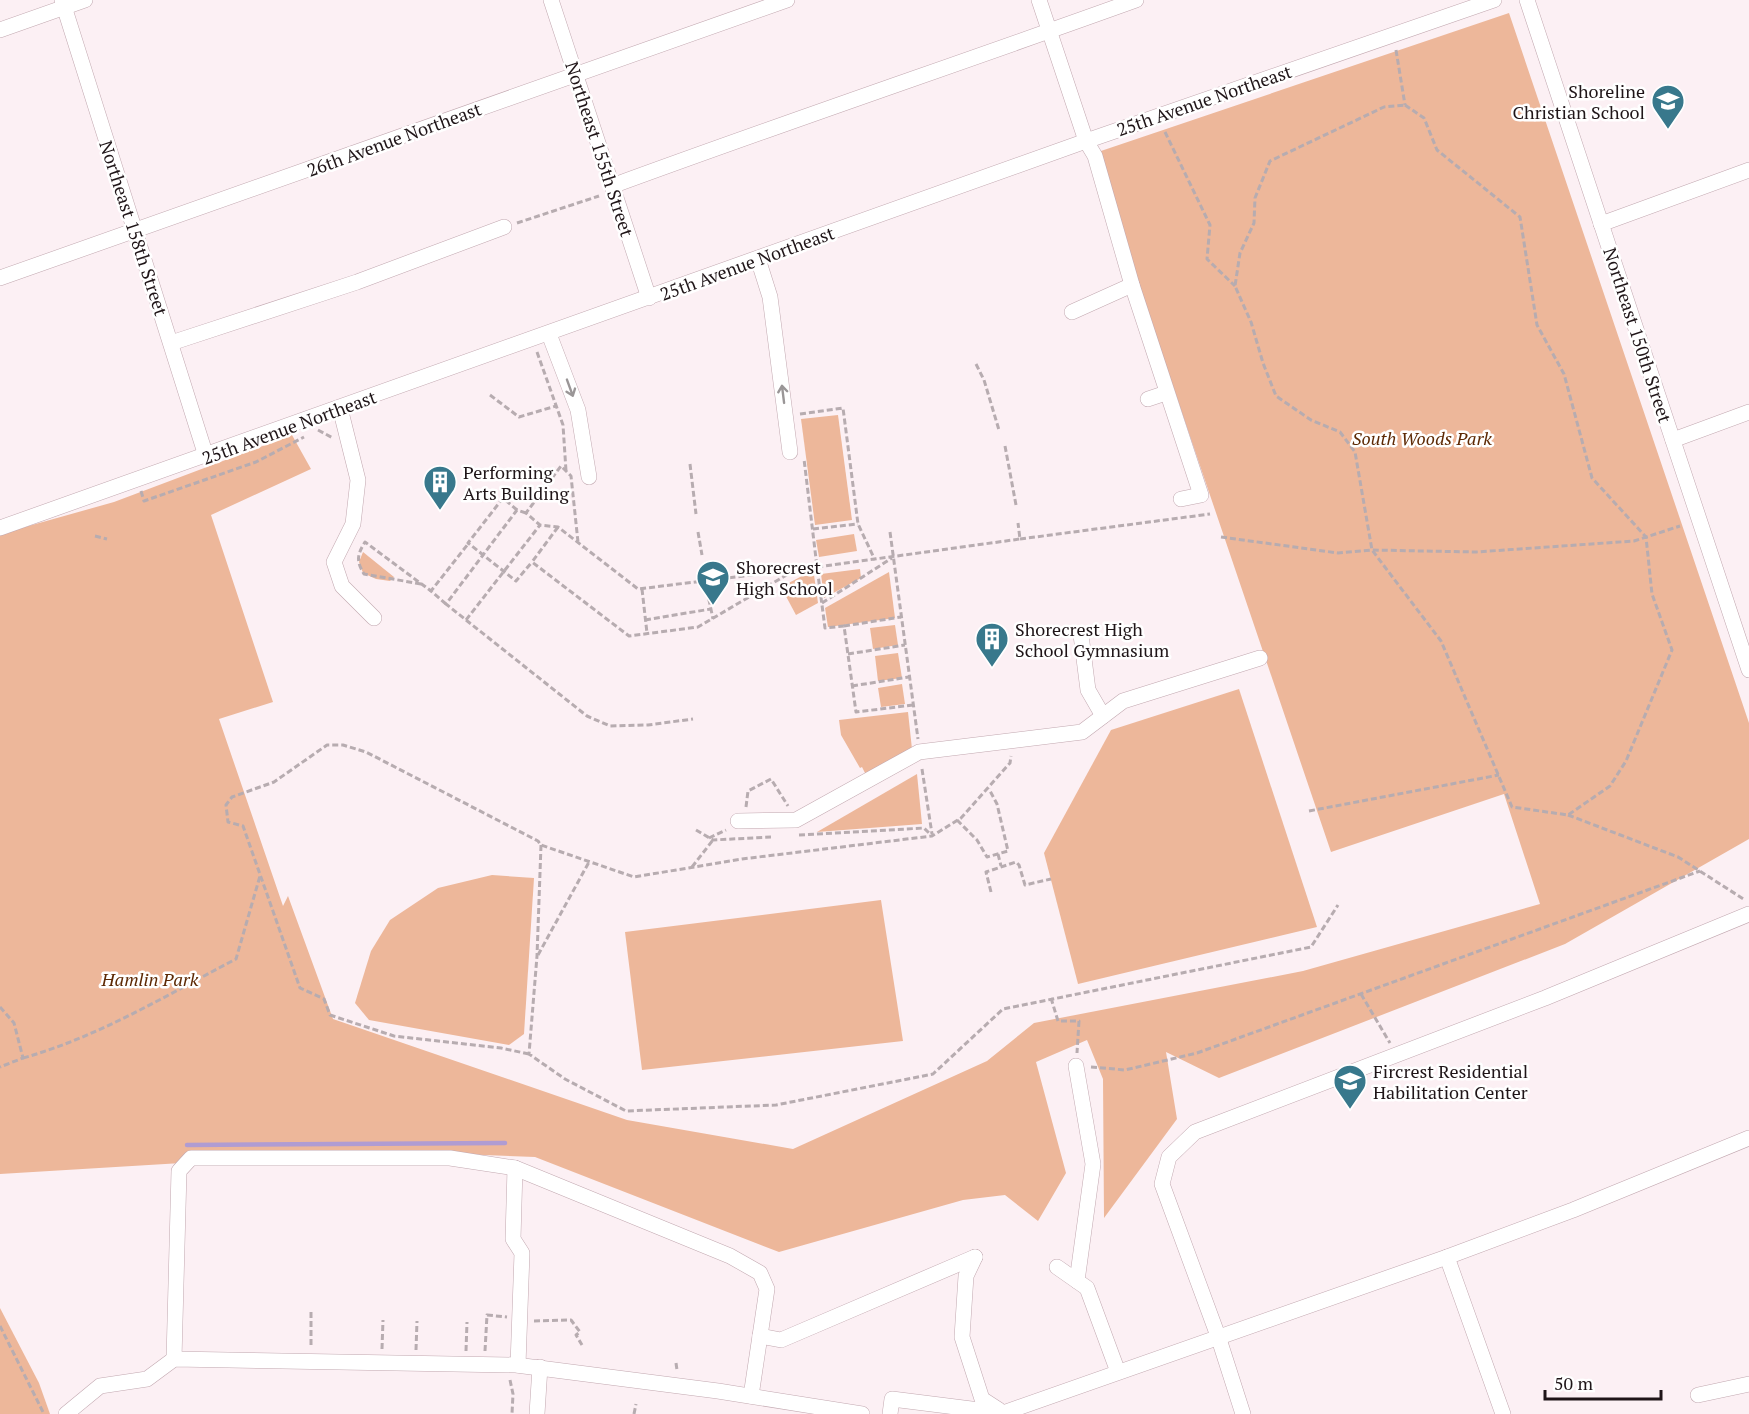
<svg xmlns="http://www.w3.org/2000/svg" width="1749" height="1414" font-family="'PT Serif',serif">
  <style>
    .green { fill: #edb79a }
    .lines { fill: none; stroke-linecap: round; stroke-linejoin: round }
    .stream { stroke: #b09cd2; stroke-width: 4.5 }
    .minor-casing { stroke: #c2a8b0; stroke-width: 16 }
    .path { stroke: #b7acb0; stroke-width: 3; stroke-dasharray: 6 3; stroke-linecap: butt }
    .minor { stroke: #fff; stroke-width: 15 }
    .oneway { stroke: #9a9697 }
    .labels { text-anchor: middle; dominant-baseline: central; stroke-width: 5; stroke-linejoin: round; paint-order: stroke }
    .poi-label { font-size: 18px; fill: #1f1518; stroke: #fff; text-anchor: start }
    .street-label { font-size: 18px; fill: #1f1518; stroke: #fff }
    .park-label { font-size: 18px; font-style: italic; fill: #5d2904; stroke: #fff }
  </style>
  <rect width="100%" height="100%" fill="#fcf0f4"/>
  <!-- green -->
  <g class="green">
    <path d="M1509 13 1749 723V839L1565 944 1219 1078 1166 1052 1177 1119 1104 1218 1103 1079 1087 1040 1036 1062 1066 1173 1038 1221 1005 1195 963 1200 779 1252 535 1157 379 1151 0 1174V534L114 502 292 435 311 469 211 515 273 702 219 719 283 906 288 896 333 1019 627 1120 793 1149 987 1061 1034 1023 1303 971 1540 904 1504 794 1331 852 1095 156V153Z"/>
    <path d="M838 415 852 520 815 525 801 419Z"/>
    <path d="M854 534 857 551 819 557 816 540Z"/>
    <path d="M363 552 394 577 390 581 376 579 363 573 359 562Z"/>
    <path d="M860 569 861 578 824 598 821 574Z"/>
    <path d="M889 572 895 618 828 627 825 608Z"/>
    <path d="M814 575 818 603 796 615 781 587 802 576Z"/>
    <path d="M895 625 898 645 873 649 870 628Z"/>
    <path d="M898 653 902 678 878 681 875 656Z"/>
    <path d="M902 684 905 704 881 707 878 688Z"/>
    <path d="M1239 689 1317 927 1078 984 1044 853 1111 730Z"/>
    <path d="M908 712 912 749 866 775 862 767 860 768 841 735 839 720Z"/>
    <path d="M917 774 922 824 817 832Z"/>
    <path d="M492 875 534 878 524 1034 509 1045 369 1020 355 1003 371 951 390 920 438 888Z"/>
    <path d="M881 900 903 1041 642 1070 625 932Z"/>
    <path d="M0 1308 39 1383 50 1414H0Z"/>
  </g>
  <g class="lines">
    <!-- stream -->
    <path class="stream" d="M187 1145 505 1143"/>
    <!-- minor casing -->
    <g class="minor-casing">
      <g id="minor">
        <path d="M62 0 206 456"/>
        <path d="M551 0 649 298"/>
        <path d="M1039 0 1086 141 1095 156 1132 285 1201 495 1181 499"/>
        <path d="M1527 0 1749 670"/>
        <path d="M0 30 85 0"/>
        <path d="M612 186C786 122 961 63 1136 0"/>
        <path d="M1601 224 1749 170"/>
        <path d="M758 259 770 297 790 452"/>
        <path d="M0 278 787 0"/>
        <path d="M1072 312 1132 285"/>
        <path d="M549 334 578 410 589 477"/>
        <path d="M171 343 357 282 504 227"/>
        <path d="M1148 399 1166 393"/>
        <path d="M340 408 358 480 353 524 334 562 342 586 374 618"/>
        <path d="M1673 440 1749 412"/>
        <path d="M0 528 1086 141 1494 0"/>
        <path d="M1081 635 1088 690 1103 716"/>
        <path d="M738 821 796 820 919 752 1082 732 1123 701 1260 658"/>
        <path d="M1076 1066 1093 1164 1077 1281"/>
        <path d="M515 1168 513 1239 522 1253 518 1365"/>
        <path d="M975 1257 966 1276 962 1337 982 1399 999 1410"/>
        <path d="M1057 1267 1087 1288 1118 1372"/>
        <path d="M760 1336 781 1340 975 1257"/>
        <path d="M174 1359 179 1171 191 1158H450L515 1168 730 1256 760 1273 767 1289 751 1396"/>
        <path d="M1698 1395 1749 1384"/>
        <path d="M66 1414 100 1386 147 1379 174 1359 516 1365 718 1391 862 1414"/>
        <path d="M537 1414 540 1367"/>
        <path d="M890 1414 892 1399 1003 1413 1447 1257"/>
        <path d="M1243 1414 1218 1336 1162 1184 1169 1157 1195 1132 1545 998 1749 914"/>
        <path d="M1503 1414 1447 1257 1573 1210 1749 1138"/>
      </g>
    </g>
    <!-- path -->
    <g class="path">
      <path d="M1396 50 1405 105"/>
      <path d="M1405 105 1424 118 1437 150 1520 217 1537 325 1564 374 1592 478 1646 537 1652 594 1672 650 1626 761 1610 786 1568 815 1512 807 1441 641 1372 550 1355 452 1340 432 1311 420 1276 396 1263 363 1251 322 1235 286 1240 253 1254 223 1255 198 1270 161 1384 107Z"/>
      <path d="M1165 132 1210 225 1207 259 1235 286"/>
      <path d="M517 223 599 196"/>
      <path d="M537 352 563 425 566 471"/>
      <path d="M976 364 984 380 999 430"/>
      <path d="M490 395 519 417 556 406"/>
      <path d="M800 414 843 408 858 524 875 560"/>
      <path d="M318 430 333 438"/>
      <path d="M1005 446 1016 505"/>
      <path d="M690 464 696 514"/>
      <path d="M141 491 144 501 256 462 304 437"/>
      <path d="M517 510 503 498 468 543 516 581 532 562"/>
      <path d="M526 513 517 510 446 604 466 620 540 525"/>
      <path d="M558 527 532 562 629 636 698 627 795 570"/>
      <path d="M813 529 858 524"/>
      <path d="M698 532 702 555"/>
      <path d="M890 532 918 739"/>
      <path d="M95 536 107 539"/>
      <path d="M1221 537 1338 553 1372 550 1476 552 1634 541 1680 526"/>
      <path d="M1020 539 1210 514"/>
      <path d="M578 542 571 476 561 466 526 513 540 525 558 527 638 589 817 567 804 459"/>
      <path d="M705 581 713 619"/>
      <path d="M421 584 364 574C356 561 357 555 365 542L431 591"/>
      <path d="M642 589 647 633"/>
      <path d="M822 603 892 558"/>
      <path d="M446 604 431 591 468 544"/>
      <path d="M466 620 587 716 610 726 648 725 693 719"/>
      <path d="M645 620 711 609"/>
      <path d="M844 626 901 617"/>
      <path d="M848 654 905 645"/>
      <path d="M852 686 909 677"/>
      <path d="M913 705 856 712 844 626 825 628 817 567 1020 539 1018 523"/>
      <path d="M922 769 932 834"/>
      <path d="M746 807 748 791 771 779 788 806"/>
      <path d="M1309 811 1499 775"/>
      <path d="M1568 815 1678 857 1745 900"/>
      <path d="M957 820 977 840 987 857 1008 851 997 804 989 789"/>
      <path d="M696 830 713 840 771 837"/>
      <path d="M799 835 924 828 932 836"/>
      <path d="M709 838 726 830"/>
      <path d="M541 845 537 956 529 1054 565 1079 626 1111 776 1105 933 1074 1003 1009 1311 947 1338 905"/>
      <path d="M998 854 1001 866"/>
      <path d="M692 867 713 840"/>
      <path d="M991 892 986 872 1016 862 1019 865 1025 885 1051 879"/>
      <path d="M538 955 589 862"/>
      <path d="M1361 994 1390 1043"/>
      <path d="M1051 998 1058 1021H1079L1077 1053"/>
      <path d="M0 1007 14 1023 23 1058 0 1067"/>
      <path d="M529 1054 501 1048 394 1036 330 1015 324 999 300 988 243 826 228 822 226 805 232 797 274 782 327 745H343L366 752 538 841 541 845 634 877 742 859 932 836 961 818 1010 763 1011 756"/>
      <path d="M23 1058C98 1037 167 995 236 959L260 876"/>
      <path d="M1091 1067 1125 1070 1197 1053 1700 871"/>
      <path d="M311 1312V1347"/>
      <path d="M534 1321 571 1320 580 1332 576 1335 582 1345"/>
      <path d="M0 1326 44 1414"/>
      <path d="M382 1349 383 1320"/>
      <path d="M416 1350 417 1321"/>
      <path d="M466 1351 467 1322"/>
      <path d="M485 1351 487 1315 507 1317"/>
      <path d="M676 1363 677 1370"/>
      <path d="M510 1380 513 1394 512 1414"/>
      <path d="M634 1414 636 1404"/>
    </g>
    <!-- minor -->
    <use href="#minor" class="minor"/>
  </g>
  <!-- one-way arrows -->
  <defs><path id="oneway-shaft" d="M-6 0H5M1.5-3L5.5 0L1.5 3" fill="none" stroke-width="1.6" stroke-linecap="round" stroke-linejoin="round" transform="scale(1.5)"/></defs>
  <g class="oneway">
    <use href="#oneway-shaft" transform="translate(570 388) rotate(70)"/>
    <use href="#oneway-shaft" transform="translate(783 394) rotate(-97)"/>
  </g>
  <!-- icons -->
  <defs>
    <g id="school-pin" transform="scale(1.725)"><path d="M0 17L-7.5 6A9.5 9.5 0 1 1 7.5 6Z" fill="#38788c" stroke="#fff"/><path d="M0-5L7-2L0 1L-7-2ZM-4 1L0 2.5L4 1V4Q0 6-4 4Z" fill="#fff"/></g>
    <g id="building-pin" transform="scale(1.725)"><path d="M0 17L-7.5 6A9.5 9.5 0 1 1 7.5 6Z" fill="#38788c" stroke="#fff"/><path d="M-4-6H4V6H1V3H-1V6H-4ZM-2.5-4.3h1.7v1.8h-1.7ZM.8-4.3h1.7v1.8H.8ZM-2.5-1h1.7V.8h-1.7ZM.8-1h1.7V.8H.8Z" fill="#fff"/></g>
  </defs>
  <g fill-rule="evenodd">
    <use href="#school-pin" x="1668" y="101"/>
    <use href="#building-pin" x="440" y="482"/>
    <use href="#school-pin" x="713" y="577"/>
    <use href="#building-pin" x="992" y="639"/>
    <use href="#school-pin" x="1350" y="1081"/>
  </g>
  <g class="labels">
    <!-- poi labels -->
    <g class="poi-label">
      <text x="1645" y="91" text-anchor="end">Shoreline<tspan x="1645" dy="21">Christian School</tspan></text>
      <text x="463" y="472">Performing<tspan x="463" dy="21">Arts Building</tspan></text>
      <text x="736" y="567">Shorecrest<tspan x="736" dy="21">High School</tspan></text>
      <text x="1015" y="629">Shorecrest High<tspan x="1015" dy="21">School Gymnasium</tspan></text>
      <text x="1373" y="1071">Fircrest Residential<tspan x="1373" dy="21">Habilitation Center</tspan></text>
    </g>
    <!-- street labels -->
    <g class="street-label">
      <text transform="translate(1204 100) rotate(-19)">25th Avenue Northeast</text>
      <text transform="translate(394 139) rotate(-20)">26th Avenue Northeast</text>
      <text transform="translate(600 149) rotate(72)">Northeast 155th Street</text>
      <text transform="translate(134 228) rotate(72)">Northeast 158th Street</text>
      <text transform="translate(747 263) rotate(-20)">25th Avenue Northeast</text>
      <text transform="translate(1638 335) rotate(72)">Northeast 150th Street</text>
      <text transform="translate(289 427) rotate(-20)">25th Avenue Northeast</text>
    </g>
    <!-- park labels -->
    <g class="park-label">
      <text x="1422" y="438">South Woods Park</text>
      <text x="150" y="979">Hamlin Park</text>
    </g>
  </g>
  <!-- scale -->
  <path d="M1545 1390v9h116v-9" fill="none" stroke="#1f1518" stroke-width="3"/>
  <text x="1554" y="1390" font-size="18" fill="#1f1518" stroke="#ffffff" stroke-width="4.5" paint-order="stroke">50 m</text>
</svg>
